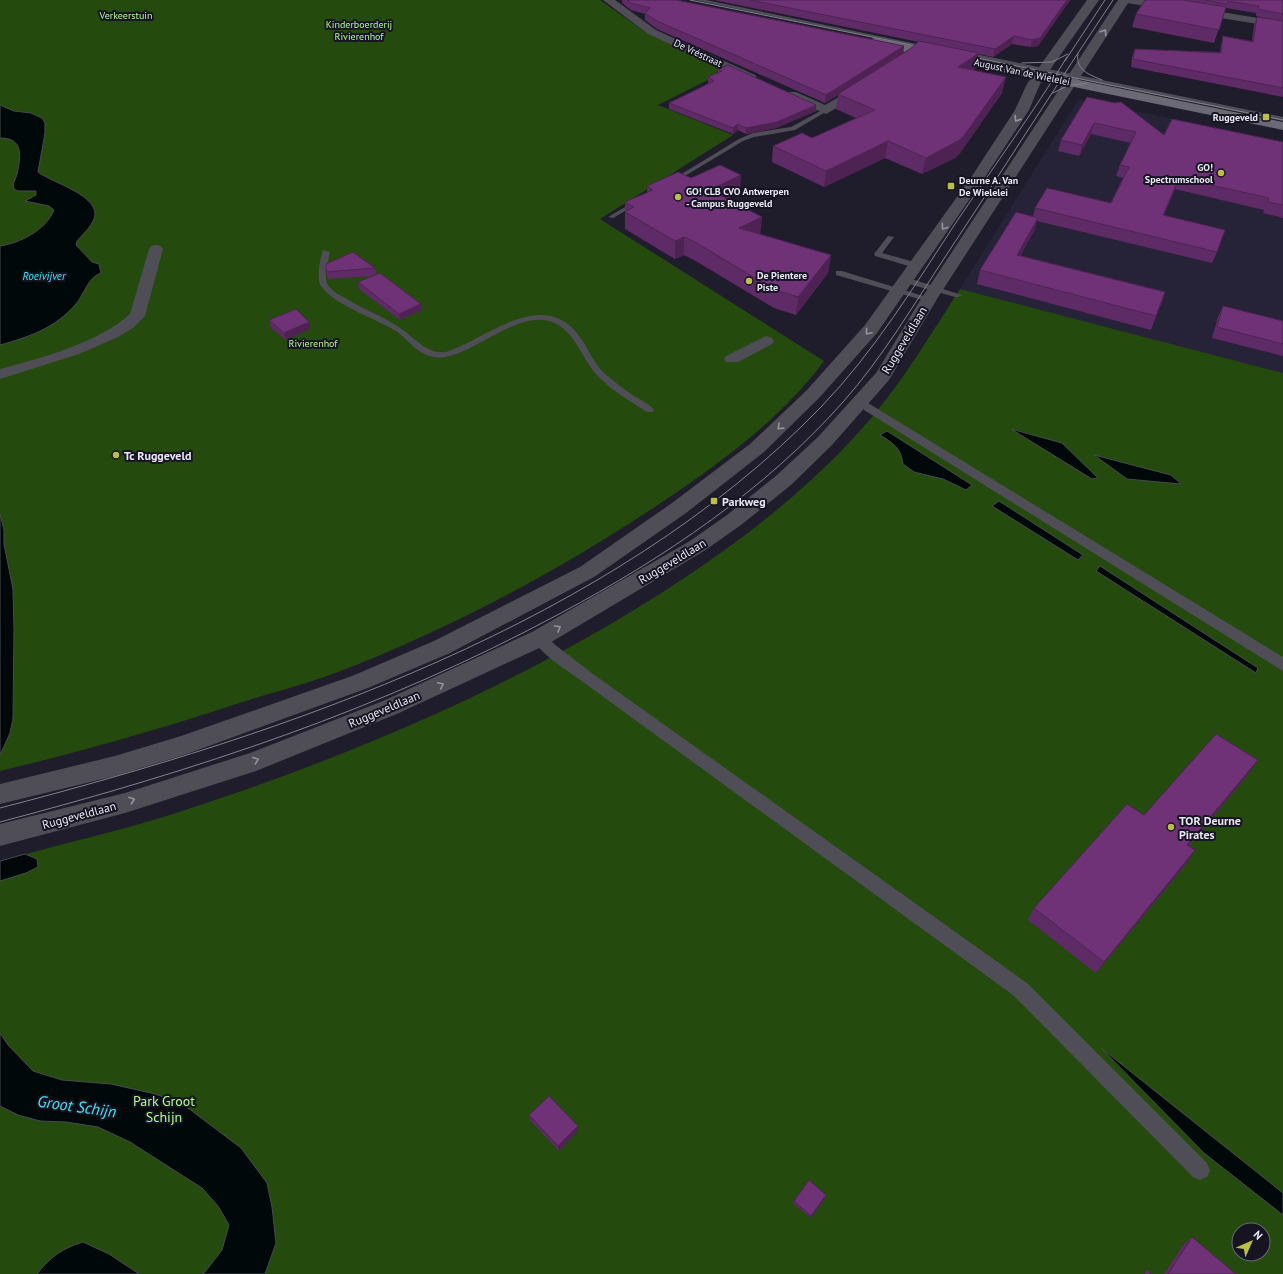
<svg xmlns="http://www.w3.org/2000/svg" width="1283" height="1274" font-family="'PT Sans',sans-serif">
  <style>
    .built { fill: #262338 }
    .green { fill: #244a0e; fill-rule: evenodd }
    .water { fill: #00080a; stroke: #464b50 }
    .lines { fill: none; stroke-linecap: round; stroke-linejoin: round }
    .service { fill: #4f4e57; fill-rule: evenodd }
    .pedestrian { fill: #4f4e57; fill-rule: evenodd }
    .minor { fill: #4f4e57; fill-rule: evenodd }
    .tertiary { fill: #4f4e57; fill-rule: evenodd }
    .secondary { fill: #6b6976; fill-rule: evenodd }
    .tram { stroke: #83818e; stroke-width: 1 }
    .wall { fill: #5f2b66 }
    .shaded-wall { fill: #4e2353 }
    .building { fill: #6f3277; stroke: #4e2353 }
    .oneway { stroke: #94939d }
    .poi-dot { fill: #bbc045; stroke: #161322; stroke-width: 1.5 }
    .labels { text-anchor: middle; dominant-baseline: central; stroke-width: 4; stroke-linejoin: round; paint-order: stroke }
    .far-park-label { font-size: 10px; fill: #b0fb8f; stroke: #161322 }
    .far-street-label { font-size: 10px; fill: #e8e7f2; stroke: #161322 }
    .far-poi-label { font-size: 10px; font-weight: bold; fill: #e8e7f2; stroke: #161322; text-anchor: start }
    .far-water-label { font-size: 11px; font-style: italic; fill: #49e1f4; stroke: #161322 }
    .street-label { font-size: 12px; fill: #e8e7f2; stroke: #161322 }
    .poi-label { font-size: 12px; font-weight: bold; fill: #e8e7f2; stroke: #161322; text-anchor: start }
    .near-park-label { font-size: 14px; fill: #b0fb8f; stroke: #161322 }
    .near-water-label { font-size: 16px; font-style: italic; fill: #49e1f4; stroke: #161322 }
  </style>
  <rect width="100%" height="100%" fill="#1f1d2c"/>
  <!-- built -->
  <path class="built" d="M1079 99 1283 142V373L960 289Z"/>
  <!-- green -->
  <g class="green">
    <path d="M0 0H600L644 31 728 70 658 105 733 135 600 219 824 361C781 420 711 470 650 510 553 574 447 630 338 672 309 683 278 691 249 700 167 727 84 751 0 771Z"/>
    <path d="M960 289 1283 373V1274H0V861C57 845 116 832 173 814 341 760 506 691 655 597 735 546 811 489 872 417 905 378 932 332 960 289ZM1239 1230H1263V1254H1239Z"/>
  </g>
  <!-- water -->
  <g class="water">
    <path d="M0 105 14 111 31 113 42 118 45 123V133L38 172C50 182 103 196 94 219 91 227 82 235 77 241L76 245 92 262 99 264 101 273C87 278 85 294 75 305 55 328 29 337 0 345V246C20 243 46 230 54 210L49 206 25 201 36 195V191H18L14 189C12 183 16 179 17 174 21 156 24 138 0 138Z"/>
    <path d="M1011 429 1062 443 1098 478 1092 479Z"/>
    <path d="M887 431 972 485 966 490 943 479 914 472 903 464C901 448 893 443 880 435Z"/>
    <path d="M1094 455 1171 475 1181 484 1127 479Z"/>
    <path d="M999 501 1083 555 1078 560 992 506Z"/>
    <path d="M0 514 4 530V544L13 589 14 630 13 719 10 733 0 755Z"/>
    <path d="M1100 566 1258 668 1256 673 1096 571Z"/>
    <path d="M25 854 37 859 38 867 26 873 0 881V861Z"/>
    <path d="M0 1033 8 1045 33 1071 62 1080 111 1084 151 1093 180 1102 241 1148 267 1183 272 1207 276 1243 265 1274H202L205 1272 222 1250 229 1225 218 1206 202 1188 130 1142 98 1127 66 1122 40 1121 18 1115 0 1106Z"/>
    <path d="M1101 1048 1283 1193V1215L1204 1153Z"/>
    <path d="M83 1242 109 1254 139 1274H37C50 1257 63 1248 83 1242Z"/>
  </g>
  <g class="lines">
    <!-- service -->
    <g class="service">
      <path d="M695 0H706L931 47 928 49Z"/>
      <path d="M965 52 1283 117V121L963 55 962 54Z"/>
      <path d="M824 109 829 110 795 130 754 137 743 141 675 182 670 181 739 139 753 133 791 127Z"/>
      <path d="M637 200 639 201V203L613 218 608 217Z"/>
      <path d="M888 236 894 237 882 253 918 263V267H912L875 256 874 254Z"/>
      <path d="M323 250 330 252C328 261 323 277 328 285 332 291 339 295 345 298 368 312 394 320 413 338 423 346 432 354 446 352 481 341 533 295 569 325 584 337 589 356 601 370 611 380 623 388 634 396 641 400 649 404 654 410L653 412H647C630 401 612 391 598 376 581 359 575 328 549 321 517 312 476 352 445 357 438 358 430 357 424 354 413 348 406 338 396 331 377 319 332 304 321 286 316 278 320 259 323 250Z"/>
      <path d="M836 271H842L933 299 929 301H926L836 275Z"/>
      <path d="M902 278H908L962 295 958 297H955L902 282Z"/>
    </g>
    <!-- pedestrian -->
    <g class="pedestrian">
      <path d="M868 403 1283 657V671L864 410 862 407Z"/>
      <path d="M540 632 545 634 554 644 593 674 1027 983 1207 1163 1210 1170 1207 1177 1200 1180 1193 1177 1013 995 583 682C566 669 543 657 532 638L535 634Z"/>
    </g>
    <!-- minor -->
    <g class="minor">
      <path d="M603 0H615L656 30 755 75 757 77 751 81 747 79 648 34Z"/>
      <path d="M1122 0H1147L1283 22V28L1127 3Z"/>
      <path d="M860 85 864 86 866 89 864 92 826 114 788 98 786 95 788 92H796L825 105Z"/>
      <path d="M156 245 161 246 163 249 145 316 133 328 118 337 79 354 0 379V369C41 358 98 343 130 314L149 249 151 246Z"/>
      <path d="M766 336 772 338 774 341 772 344 738 362H726L724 359 726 356Z"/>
    </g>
    <!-- tertiary -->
    <g class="tertiary">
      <path d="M1087 0H1099L1040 84 1029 110 985 177 877 333 819 398 764 452 686 513 594 577 450 653 368 688 184 755 115 776 0 804V784L115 756 181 736 352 676 434 641 580 567 672 503 750 444 807 390 865 325 972 176 1015 110 1027 84Z"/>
      <path d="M1118 0H1130L937 299 889 380 832 445 791 485 741 525 704 551 548 644 399 713 256 771 125 813 0 846V824L125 793 250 753 383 701 532 632 690 541 727 515 777 475 818 437 876 373 921 299Z"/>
    </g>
    <!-- secondary -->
    <path class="secondary" d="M875 38 1283 122V130L871 45 869 42 871 39Z"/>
    <!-- tram -->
    <g class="tram">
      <path d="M690 0 926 48"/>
      <path d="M1078 54C1075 70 1090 75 1102 80"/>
      <path d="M967 56 1283 120"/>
      <path d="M1065 61 1105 0"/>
      <path d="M1022 63 1052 62 1068 54"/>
      <path d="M1053 93 1067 86 1087 83"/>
      <path d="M0 808C286 734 611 624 821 407 874 352 915 285 957 221 994 166 1033 113 1067 57"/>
      <path d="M0 822C197 770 381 710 561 613 664 558 765 490 843 402 883 357 914 304 947 254 1003 170 1057 84 1113 0"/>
    </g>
  </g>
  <!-- wall -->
  <g class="wall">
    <path d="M622 0H676L904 46 903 53 910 49 919 42 714 0H1070L1038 46 1031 47 1012 44 993 57 979 54 975 69 973 70 1002 93 960 153 955 158 922 174 885 158 824 187 772 162 773 146 812 138 856 118 836 109 838 95 825 103 657 29 645 20V14L631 10 622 3Z"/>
    <path d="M1145 0H1283V97L1131 67 1132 57 1135 49 1220 52 1221 44 1223 36 1252 41 1254 25 1257 17 1278 21 1256 16V13L1226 8 1214 43 1132 27 1136 14Z"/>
    <path d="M718 69 816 111 776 128 746 134 738 130 733 134 669 109V103L709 84 708 83V77L718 73Z"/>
    <path d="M1087 97 1164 135 1283 142V218L1263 213 1264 210 1175 189 1164 215 1217 252 1212 263 1037 221 1034 231 1020 256 1165 292 1151 330 977 284 980 270 1033 216 1035 208 1111 203 1123 178 1116 176 1120 165 1131 143 1091 134 1079 156 1058 151 1061 140Z"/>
    <path d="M691 178 740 192 727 199 762 217 760 235 831 255 828 273 796 315 774 308 694 260 684 255 675 259 625 229V202L647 193V186Z"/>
    <path d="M375 268 376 274 421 304 422 310 400 320 359 289 358 282 372 276 328 279 326 272Z"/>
    <path d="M1223 306 1283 321V356L1212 338 1218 317Z"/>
    <path d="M269 320 310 329 286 340 271 328Z"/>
    <path d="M1249 773 1189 846 1187 863 1096 973 1028 920 1034 908 1144 815Z"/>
    <path d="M529 1115 578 1126V1131L559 1151 530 1120Z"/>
    <path d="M825 1198 811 1218 793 1203 794 1201Z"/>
    <path d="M1192 1237 1236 1274H1164L1184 1244Z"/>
  </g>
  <!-- shaded-wall -->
  <g class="shaded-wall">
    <path d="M1067 0H1070L1038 46 1031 47 1032 40Z"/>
    <path d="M1014 36 1012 44 993 57 995 49Z"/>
    <path d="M904 46 903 54 838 94V95L825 103 826 95Z"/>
    <path d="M979 53 975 69 955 83 958 67Z"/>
    <path d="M1006 77 1002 93 960 153 955 158 922 174 926 158Z"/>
    <path d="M816 105V111L776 128 746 134V128Z"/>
    <path d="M1094 123 1091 134 1079 156 1082 145Z"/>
    <path d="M738 124V130L733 134V128Z"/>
    <path d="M888 141 885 158 824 187 826 171Z"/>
    <path d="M741 175 740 192 709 207 710 190Z"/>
    <path d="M1179 178 1175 189 1159 227 1163 215Z"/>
    <path d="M762 217 760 235 739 228Z"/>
    <path d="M1038 218 1034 231 1013 269 1017 255Z"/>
    <path d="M684 237V255L675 259V241Z"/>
    <path d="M831 255 828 273 796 315 798 297Z"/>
    <path d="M421 304 422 310 400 320 399 314Z"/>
    <path d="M309 322 310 329 286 340 284 333Z"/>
    <path d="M1258 760 1249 773 1179 857 1187 845Z"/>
    <path d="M1195 850 1187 863 1096 973 1104 962Z"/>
    <path d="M578 1126V1131L559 1151 558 1146Z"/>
    <path d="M826 1195 825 1198 811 1218V1216Z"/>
  </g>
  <!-- building -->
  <g class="building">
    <path d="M627 0H676L904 46 826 95 657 21 645 13 650 8 631 3Z"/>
    <path d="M750 0H1067L1040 38 1032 40 1014 36 995 49Z"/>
    <path d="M1145 0H1183L1226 7 1219 30 1136 14Z"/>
    <path d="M1205 0H1283V14L1258 9 1259 6 1228 1 1227 4Z"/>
    <path d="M1257 17 1283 21V88L1133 59 1135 49 1221 53 1223 36 1253 42Z"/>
    <path d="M919 41 979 53 958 67 1006 77 963 137 958 141 926 158 888 141 826 171 773 146 802 133 812 138 875 110 838 94 910 49Z"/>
    <path d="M728 65 816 105 777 122 746 128 738 124 733 128 669 103 714 81 708 77 722 71 718 69Z"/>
    <path d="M1087 97 1115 103 1121 102 1164 135 1172 119 1283 142V205L1268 202 1269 198 1179 178 1163 215 1225 230 1217 252 1035 208 1047 188 1111 203 1129 167 1120 165 1136 132 1094 123 1082 145 1061 140Z"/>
    <path d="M720 165 741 175 710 190 762 217 739 228 831 255 798 297 775 290 695 242 684 237 675 241 625 212 634 207 625 202 653 190 647 186 678 172 691 178Z"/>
    <path d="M1016 212 1038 218 1017 255 1165 292 1156 316 980 270Z"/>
    <path d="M353 252 375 268 326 272V264Z"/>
    <path d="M380 273 421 304 399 314 358 282Z"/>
    <path d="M1223 306 1283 321V344L1217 327Z"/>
    <path d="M296 309 309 322 284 333 269 320Z"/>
    <path d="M1216 734 1258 760 1187 845 1195 850 1104 962 1034 908 1127 804 1144 815Z"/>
    <path d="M549 1096 578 1126 558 1146 529 1115Z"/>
    <path d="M809 1180 826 1195 811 1216 794 1201Z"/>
    <path d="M1192 1237 1236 1274H1168Z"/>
    <path d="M1147 1270 1151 1274H1144Z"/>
  </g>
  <!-- one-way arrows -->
  <defs><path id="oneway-chevron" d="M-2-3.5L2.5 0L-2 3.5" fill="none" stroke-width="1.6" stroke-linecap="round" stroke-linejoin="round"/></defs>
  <g class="oneway">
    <use href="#oneway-chevron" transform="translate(1104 32) rotate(-57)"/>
    <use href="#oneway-chevron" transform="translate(1017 119) rotate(123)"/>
    <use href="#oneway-chevron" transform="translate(944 227) rotate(126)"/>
    <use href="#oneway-chevron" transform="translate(868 332) rotate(130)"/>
    <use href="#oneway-chevron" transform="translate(780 427) rotate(136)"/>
    <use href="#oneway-chevron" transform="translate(558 628) rotate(-30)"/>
    <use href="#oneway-chevron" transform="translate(441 685) rotate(-25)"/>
    <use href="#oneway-chevron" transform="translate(256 760) rotate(-20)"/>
    <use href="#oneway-chevron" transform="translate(132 800) rotate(-18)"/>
  </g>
  <!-- markers -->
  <g class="poi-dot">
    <rect x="1262" y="113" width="8" height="8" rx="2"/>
    <circle cx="1221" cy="173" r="4"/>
    <rect x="947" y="182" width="8" height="8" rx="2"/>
    <circle cx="678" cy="197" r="4"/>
    <circle cx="749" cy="281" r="4"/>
    <circle cx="116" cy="455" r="4"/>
    <rect x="710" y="497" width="8" height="8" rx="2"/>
    <circle cx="1171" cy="827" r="4"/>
  </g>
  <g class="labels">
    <!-- far-park labels -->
    <g class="far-park-label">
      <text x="126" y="15">Verkeerstuin</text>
      <text x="359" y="24">Kinderboerderij<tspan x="359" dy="12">Rivierenhof</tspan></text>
      <text x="313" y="343">Rivierenhof</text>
    </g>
    <!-- far-street labels -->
    <g class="far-street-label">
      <text transform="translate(698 53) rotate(25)">De Vréstraat</text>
      <text transform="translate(1022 72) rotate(12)">August Van de Wielelei</text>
    </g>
    <!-- far-poi labels -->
    <g class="far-poi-label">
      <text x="1258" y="117" text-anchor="end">Ruggeveld</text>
      <text x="1213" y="167" text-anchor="end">GO!<tspan x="1213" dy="12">Spectrumschool</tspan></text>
      <text x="959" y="180">Deurne A. Van<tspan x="959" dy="12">De Wielelei</tspan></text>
      <text x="686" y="191">GO! CLB CVO Antwerpen<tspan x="686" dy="12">- Campus Ruggeveld</tspan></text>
      <text x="757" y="275">De Pientere<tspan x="757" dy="12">Piste</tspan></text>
    </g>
    <!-- far-water labels -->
    <g class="far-water-label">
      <text x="44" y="276">Roeivijver</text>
    </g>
    <!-- street labels -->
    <g class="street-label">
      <text transform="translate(904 340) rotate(-59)">Ruggeveldlaan</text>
      <text transform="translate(672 561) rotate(-31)">Ruggeveldlaan</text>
      <text transform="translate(384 709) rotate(-23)">Ruggeveldlaan</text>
      <text transform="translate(79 815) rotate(-15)">Ruggeveldlaan</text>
    </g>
    <!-- poi labels -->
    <g class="poi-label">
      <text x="124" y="455">Tc Ruggeveld</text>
      <text x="722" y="501">Parkweg</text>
      <text x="1179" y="820">TOR Deurne<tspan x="1179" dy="14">Pirates</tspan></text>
    </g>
    <!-- near-park labels -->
    <g class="near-park-label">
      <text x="164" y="1101">Park Groot<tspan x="164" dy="16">Schijn</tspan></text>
    </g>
    <!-- near-water labels -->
    <g class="near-water-label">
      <text transform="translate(77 1106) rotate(8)">Groot Schijn</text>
    </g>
  </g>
  <!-- north arrow -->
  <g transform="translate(1251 1242) rotate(45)"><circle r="19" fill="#161322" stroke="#6a6875"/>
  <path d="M0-3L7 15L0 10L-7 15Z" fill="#bbc045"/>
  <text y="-6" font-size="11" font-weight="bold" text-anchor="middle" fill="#e8e7f2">N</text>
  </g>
</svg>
